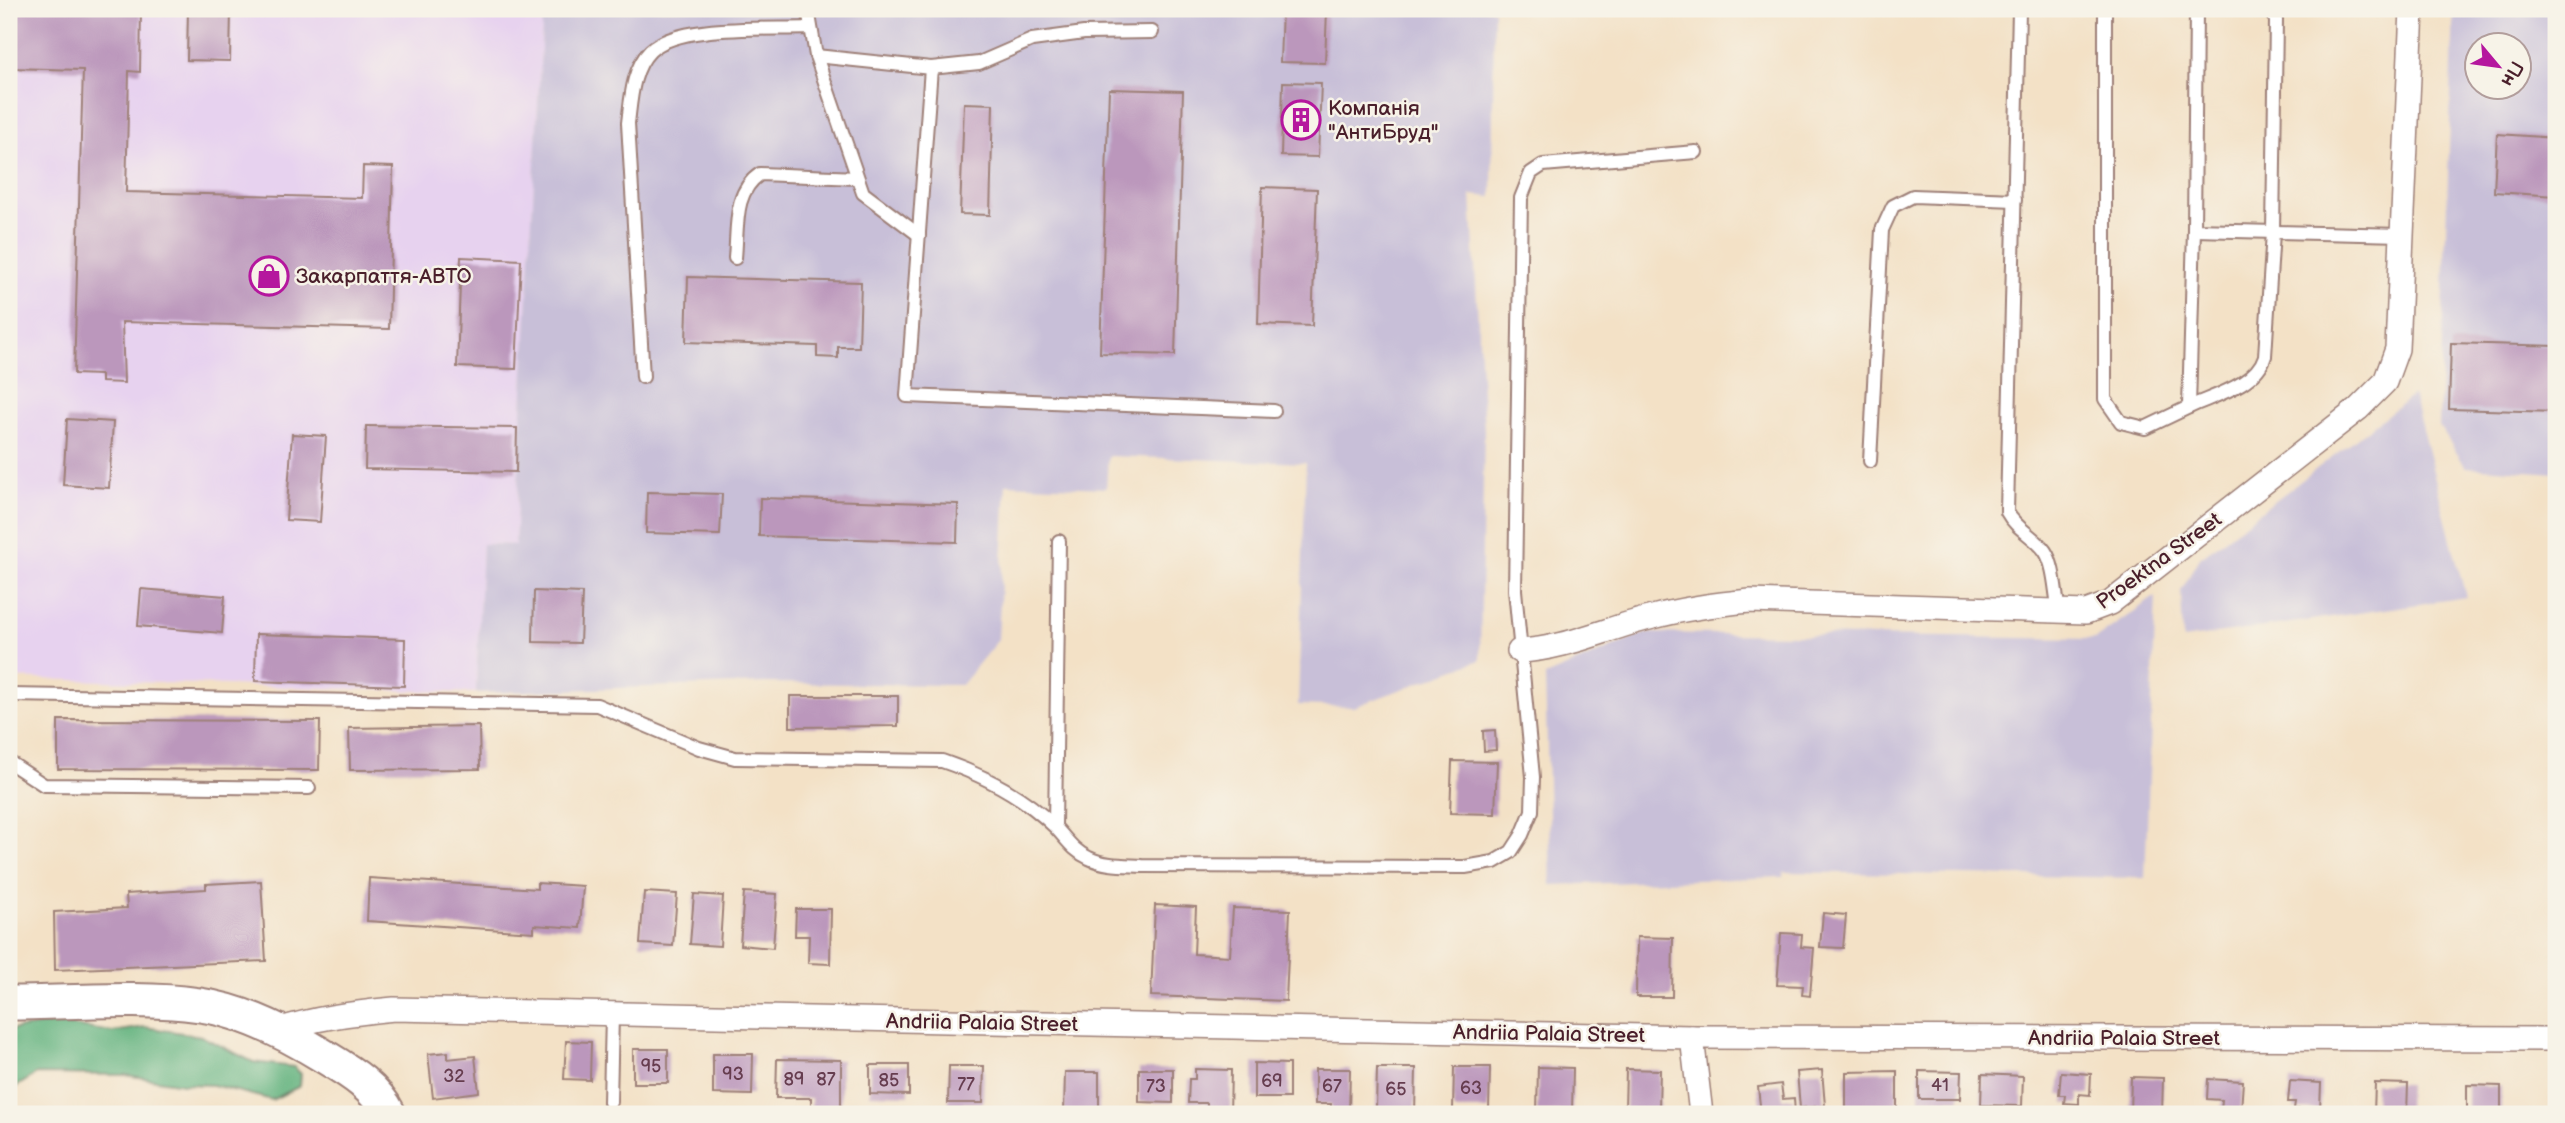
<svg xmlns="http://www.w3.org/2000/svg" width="2565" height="1123" font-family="'Balsamiq Sans',sans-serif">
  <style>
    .built { fill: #e7d2ef }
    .industrial { fill: #c8bfd8; fill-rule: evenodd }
    .forest { fill: #62b27e; stroke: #566854; stroke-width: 2 }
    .building { fill: #bb97bc }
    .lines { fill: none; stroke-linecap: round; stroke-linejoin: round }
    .lane-casing { stroke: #9e8078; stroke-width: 16 }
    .street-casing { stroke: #9e8078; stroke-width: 26 }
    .secondary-casing { stroke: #9e8078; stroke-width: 37 }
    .lane { stroke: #fff; stroke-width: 12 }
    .street { stroke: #fff; stroke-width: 23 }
    .secondary { stroke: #fff; stroke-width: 33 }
    .labels { text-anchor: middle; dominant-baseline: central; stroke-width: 5; stroke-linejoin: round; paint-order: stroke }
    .number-label { font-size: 18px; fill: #663d4f }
    .poi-label { font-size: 21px; fill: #4a1f2b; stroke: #f7f3e8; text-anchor: start }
    .street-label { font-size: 21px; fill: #4a1f2b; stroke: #f7f3e8 }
  </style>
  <rect width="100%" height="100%" fill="#f7f3e8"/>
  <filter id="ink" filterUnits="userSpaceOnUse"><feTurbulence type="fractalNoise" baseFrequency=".0143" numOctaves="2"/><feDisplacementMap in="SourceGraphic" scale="14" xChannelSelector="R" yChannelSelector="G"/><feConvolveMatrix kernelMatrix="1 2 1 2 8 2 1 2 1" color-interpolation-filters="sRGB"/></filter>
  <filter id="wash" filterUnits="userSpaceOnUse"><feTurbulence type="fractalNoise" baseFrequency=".00686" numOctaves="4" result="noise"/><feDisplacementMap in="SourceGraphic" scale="28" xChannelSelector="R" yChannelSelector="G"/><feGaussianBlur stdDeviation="1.57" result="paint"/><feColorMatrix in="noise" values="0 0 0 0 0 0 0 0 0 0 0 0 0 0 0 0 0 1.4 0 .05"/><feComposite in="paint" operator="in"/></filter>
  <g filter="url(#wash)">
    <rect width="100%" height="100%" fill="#f3e1c6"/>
    <!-- built -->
    <path class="built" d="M9 9H543L515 545 482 544 476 693 9 678Z"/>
    <!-- industrial -->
    <g class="industrial">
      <path d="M543 9H1494L1492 197 1471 195 1484 430 1480 660 1354 707 1298 705 1306 463 1108 456 1106 488 1006 484 998 640 961 685 764 683 476 693 482 544 515 545Z"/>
      <path d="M2454 9H2556V473L2466 467 2439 426ZM2478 46H2520V88H2478Z"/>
      <path d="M2413 395 2466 597 2183 639 2181 591 2200 558Z"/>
      <path d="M2156 596 2145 878 1784 872 1783 877 1551 885 1545 676 1646 633 2095 639Z"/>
    </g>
    <!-- forest -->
    <path class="forest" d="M55 1023 112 1032 145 1027 201 1036 253 1062 294 1067 301 1074 300 1086 272 1100 213 1085 183 1084 125 1075 37 1074 9 1091V1030Z"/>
    <g id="blocks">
      <!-- building -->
      <g class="building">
        <path d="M11 9H141L140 72 129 71 126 192 362 198 363 166 393 167 389 329 122 322 124 383 101 382V375L74 374 83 70 9 68Z"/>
        <path d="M188 9H231L230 61 187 60Z"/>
        <path d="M1282 9H1327L1325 63 1280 62Z"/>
        <path d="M1283 82 1321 83 1318 157 1281 156Z"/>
        <path d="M1109 89 1183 91 1175 355 1100 353Z"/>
        <path d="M964 103 993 104 990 215 960 214Z"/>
        <path d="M2497 134 2556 138V196L2494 192Z"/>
        <path d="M1262 187 1317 189 1312 326 1258 324Z"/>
        <path d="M461 257 521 260 516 369 457 367Z"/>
        <path d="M688 277 861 282 859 347H838V358L817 357V346L686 342Z"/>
        <path d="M2451 343 2556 346V412L2449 409Z"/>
        <path d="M67 419 113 422 109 488 63 485Z"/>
        <path d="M366 426 517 428 516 472 365 469Z"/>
        <path d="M292 434 326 436 320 522 286 520Z"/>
        <path d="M647 492 722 494 720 535 646 533Z"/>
        <path d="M760 498 958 504 957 542 759 536Z"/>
        <path d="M141 589 225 596 222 633 138 626Z"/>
        <path d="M534 591 582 593 580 643 533 642Z"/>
        <path d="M256 634 405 639 404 686 255 681Z"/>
        <path d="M790 696H898V726L790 727Z"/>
        <path d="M58 720 320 721 319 770 58 769Z"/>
        <path d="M479 726 480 769 350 770 349 728Z"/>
        <path d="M1495 730 1496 750 1484 751 1483 731Z"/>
        <path d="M1452 761 1497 762 1495 814 1450 813Z"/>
        <path d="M369 878 537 889V883L583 886 580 928 534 925V932L367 921Z"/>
        <path d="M261 881 266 961 55 970 54 912 127 908 126 894 206 889V884Z"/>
        <path d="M644 892 677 894 673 946 640 944Z"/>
        <path d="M744 892 777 894 773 948 740 945Z"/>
        <path d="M694 894 723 896 720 946 690 944Z"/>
        <path d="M1155 905 1196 907 1194 954 1230 956 1233 908 1290 910 1286 1001 1151 996Z"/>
        <path d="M796 909H831L830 964 808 963 809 936H795Z"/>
        <path d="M1823 913 1846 915 1843 948 1820 947Z"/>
        <path d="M1781 933 1802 934 1801 947 1814 948 1810 996 1802 995 1803 986 1777 985Z"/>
        <path d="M1637 937 1673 938 1672 997H1636Z"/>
        <path d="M566 1041 591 1042 590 1080 564 1079Z"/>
        <rect x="633" y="1049" width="35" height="34"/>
        <path d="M448 1052V1059L475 1056 479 1092 433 1098 428 1054Z"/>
        <path d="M713 1054H753L752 1095 713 1094Z"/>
        <path d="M777 1059 841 1060V1109H811V1098H776Z"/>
        <path d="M1254 1063 1289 1064V1098H1254Z"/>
        <path d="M870 1065H909V1095L870 1094Z"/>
        <path d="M949 1066H984L983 1103H948Z"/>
        <path d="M1454 1067H1490L1489 1110H1453Z"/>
        <path d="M1538 1067 1573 1068 1572 1112H1537Z"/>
        <path d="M1377 1068H1416L1415 1114H1397V1109H1376Z"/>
        <path d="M1139 1069H1173V1103L1139 1102Z"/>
        <path d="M1195 1069 1231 1070 1230 1114H1207V1103H1188L1189 1079H1195Z"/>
        <path d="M1315 1069H1350L1349 1114H1331V1104H1315Z"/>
        <path d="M1626 1069 1660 1070 1659 1109H1625Z"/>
        <path d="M1822 1070 1825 1106 1800 1108 1797 1072Z"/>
        <path d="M1897 1071V1114L1846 1112V1072Z"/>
        <path d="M1919 1071 1961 1072 1960 1099H1919Z"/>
        <path d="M1065 1072H1099V1114H1064Z"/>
        <path d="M2061 1072 2091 1074 2090 1095 2079 1094V1104L2064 1103 2065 1095H2059Z"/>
        <path d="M1982 1074 2023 1076 2022 1106 1981 1105Z"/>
        <path d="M2131 1077 2163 1078 2162 1114H2130Z"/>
        <path d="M2208 1079 2243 1081 2241 1111 2221 1110 2222 1100 2207 1099Z"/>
        <path d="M2290 1081 2321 1083 2320 1110 2294 1109 2295 1102H2288Z"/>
        <path d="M2375 1083 2408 1084 2407 1114H2374Z"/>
        <path d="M1781 1084 1783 1099 1794 1098 1795 1114H1761L1758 1087Z"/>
        <path d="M2467 1085 2501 1086V1114H2467Z"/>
      </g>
    </g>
  </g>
  <g filter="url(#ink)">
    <use href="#blocks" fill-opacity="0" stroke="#9e8078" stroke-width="2"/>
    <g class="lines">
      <!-- lane casing -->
      <g class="lane-casing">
        <g id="lane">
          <path d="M808 9 816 56 863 193 919 235"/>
          <path d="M2105 9V399L2121 422 2145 428 2189 407 2194 230"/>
          <path d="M2196 9 2194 230 2402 235"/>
          <path d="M2019 10 2007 512C2016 529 2034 536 2045 551 2055 566 2055 593 2059 611"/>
          <path d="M816 56 931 68 979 63 1032 40 1084 33 1152 32"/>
          <path d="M931 68 907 396 1274 411"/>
          <path d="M735 258C738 227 733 192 760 174L857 178"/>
          <path d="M643 377 628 123C631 100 632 69 650 51 678 23 770 30 809 28"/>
          <path d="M2189 407C2215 395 2256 385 2265 356L2273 232 2276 20 2269 9"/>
          <path d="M1870 461 1882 230 1893 206 1913 196 2015 200"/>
          <path d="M9 695 597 705 699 748 735 758 942 761C983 775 1023 796 1054 826 1066 838 1073 851 1089 858 1105 866 1125 865 1142 866L1465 867 1494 862 1511 852 1522 835 1532 811 1533 777 1515 590 1521 198 1531 173 1543 165 1696 152"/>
          <path d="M9 762 44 785 309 788"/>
          <path d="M1055 826 1059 541"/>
          <path d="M610 1102 612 1015"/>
        </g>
      </g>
      <!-- street casing -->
      <g class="street-casing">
        <g id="street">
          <path d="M1519 651C1564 649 1605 629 1649 618 1682 609 1716 604 1750 601L2086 612 2110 603 2358 409 2385 382 2397 349 2412 9"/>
          <path d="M275 1031C314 1018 353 1013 394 1009L1692 1037 2556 1039"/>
          <path d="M1692 1037 1701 1114"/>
        </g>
      </g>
      <!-- secondary casing -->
      <g class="secondary-casing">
        <path id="secondary" d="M9 1003C70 1003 140 996 200 1005 244 1011 290 1035 327 1058 352 1073 376 1088 389 1114"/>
      </g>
      <!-- lane -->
      <use href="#lane" class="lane"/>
      <!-- street -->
      <use href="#street" class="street"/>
      <!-- secondary -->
      <use href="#secondary" class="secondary"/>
    </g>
  </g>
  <!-- icons -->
  <defs>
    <g id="building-ring" transform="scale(2.0125)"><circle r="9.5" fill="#f7f3e8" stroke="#b5179e" stroke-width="1.5"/><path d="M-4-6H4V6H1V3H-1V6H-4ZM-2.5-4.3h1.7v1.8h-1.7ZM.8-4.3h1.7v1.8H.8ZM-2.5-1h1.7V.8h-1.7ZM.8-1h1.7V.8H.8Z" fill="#b5179e"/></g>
    <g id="shop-ring" transform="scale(2.0125)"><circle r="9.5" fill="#f7f3e8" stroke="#b5179e" stroke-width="1.5"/><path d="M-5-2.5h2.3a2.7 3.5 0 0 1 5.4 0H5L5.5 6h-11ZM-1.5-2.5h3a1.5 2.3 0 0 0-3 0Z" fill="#b5179e"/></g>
  </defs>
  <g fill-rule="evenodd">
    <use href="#building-ring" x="1301" y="120"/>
    <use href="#shop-ring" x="269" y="276"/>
  </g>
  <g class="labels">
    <!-- number labels -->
    <g class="number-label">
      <text x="651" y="1066">95</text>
      <text x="733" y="1074">93</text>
      <text x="454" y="1076">32</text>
      <text x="794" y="1079">89</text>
      <text x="826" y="1079">87</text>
      <text x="889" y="1080">85</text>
      <text x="1272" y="1081">69</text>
      <text x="966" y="1084">77</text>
      <text x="1940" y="1085">41</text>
      <text x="1156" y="1086">73</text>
      <text x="1332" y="1086">67</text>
      <text x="1471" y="1088">63</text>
      <text x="1396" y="1089">65</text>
    </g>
    <!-- poi labels -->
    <g class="poi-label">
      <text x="1328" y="108">Компанія<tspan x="1328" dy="24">"АнтиБруд"</tspan></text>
      <text x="296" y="276">Закарпаття-АВТО</text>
    </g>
    <!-- street labels -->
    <g class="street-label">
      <text transform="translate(2159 561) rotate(-36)">Proektna Street</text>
      <text transform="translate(982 1023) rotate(1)">Andriia Palaia Street</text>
      <text transform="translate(1549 1034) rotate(1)">Andriia Palaia Street</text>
      <text x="2124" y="1038">Andriia Palaia Street</text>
    </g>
  </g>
  <!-- margin -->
  <rect width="2565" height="1123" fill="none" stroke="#f7f3e8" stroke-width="35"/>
  <!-- north arrow -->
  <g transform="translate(2498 66) rotate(119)"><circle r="33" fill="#f7f3e8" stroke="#b29e9c" stroke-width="2"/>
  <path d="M0-5L12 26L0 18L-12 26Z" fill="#b5179e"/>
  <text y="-10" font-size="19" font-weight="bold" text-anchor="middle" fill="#4a1f2b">Пн</text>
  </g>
</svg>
